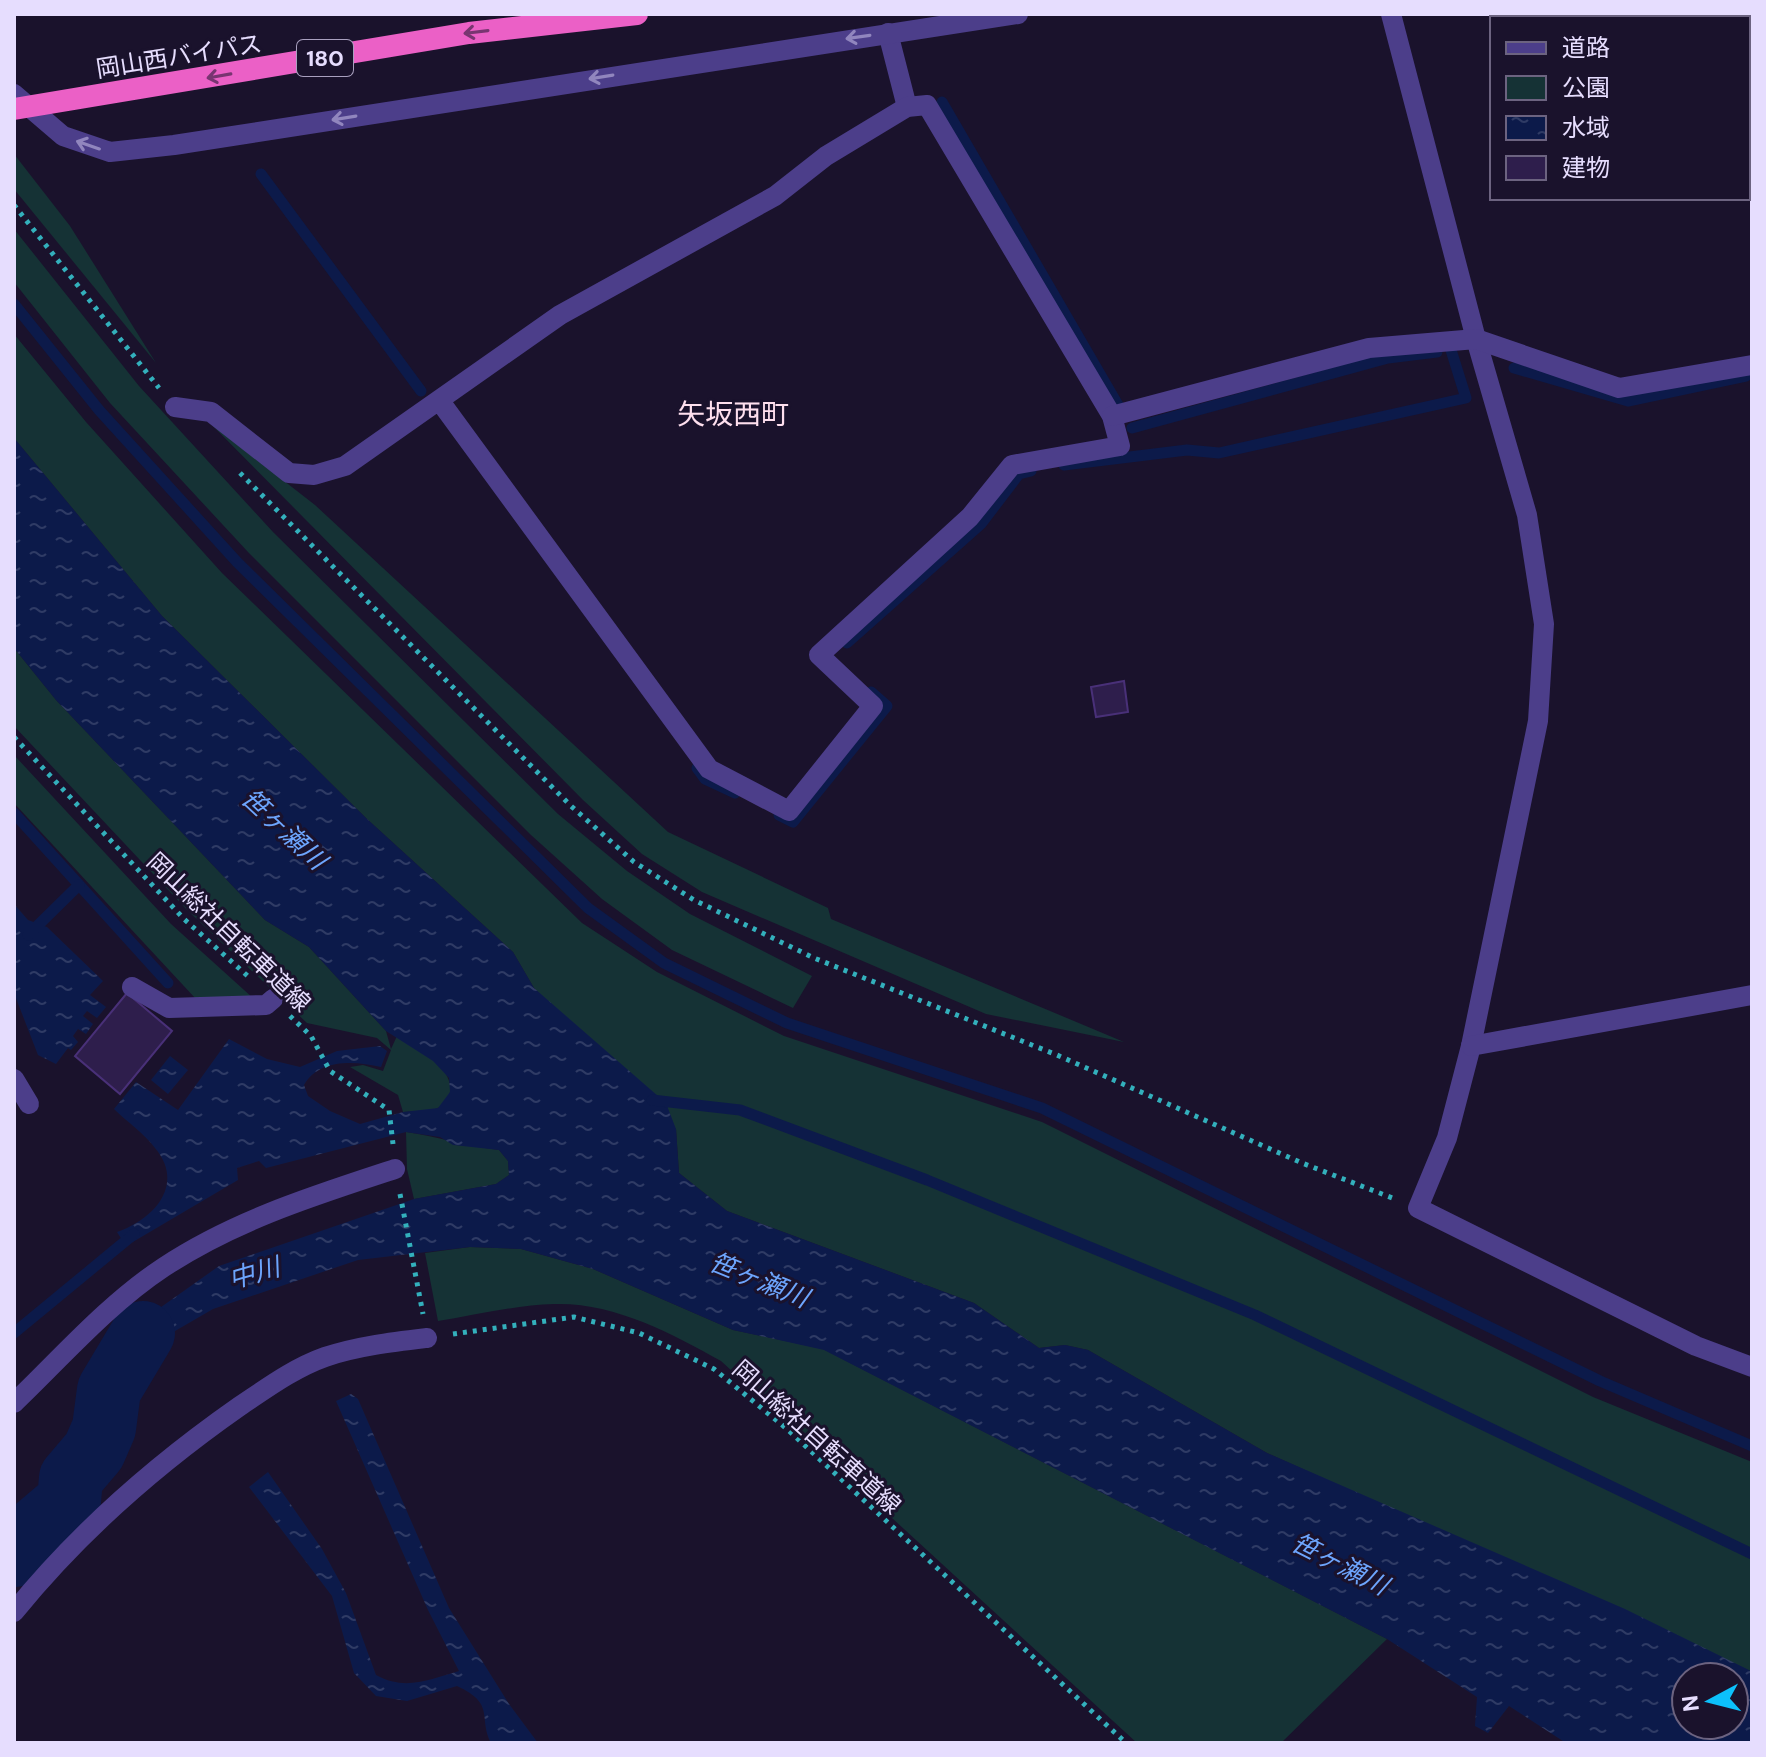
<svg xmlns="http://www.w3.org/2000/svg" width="1766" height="1757" font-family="'DM Sans','Noto Sans JP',sans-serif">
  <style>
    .green { fill: #153235 }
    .water { fill: url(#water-ripples); fill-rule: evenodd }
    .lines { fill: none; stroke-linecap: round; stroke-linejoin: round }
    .stream { stroke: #0c1a4a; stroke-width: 11 }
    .river { stroke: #0c1a4a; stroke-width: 64 }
    .building { fill: #2e1e4c; stroke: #493078; stroke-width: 2 }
    .path { stroke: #33b0bc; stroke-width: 5; stroke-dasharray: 4 6; stroke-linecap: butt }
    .service { stroke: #4c3e8a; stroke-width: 20 }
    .minor { stroke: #4c3e8a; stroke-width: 20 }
    .trunk-bridge { stroke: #eb60c6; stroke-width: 22 }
    .oneway { stroke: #783571 }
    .oneway2 { stroke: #9186be }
    .labels { text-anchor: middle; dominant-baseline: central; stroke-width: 6; stroke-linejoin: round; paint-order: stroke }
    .shield { fill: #1a122c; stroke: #a9a0bf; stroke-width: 2 }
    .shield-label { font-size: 22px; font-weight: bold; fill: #e6ddfe }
    .street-label { font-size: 24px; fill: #e6ddfe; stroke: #1a122c }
    .water-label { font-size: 26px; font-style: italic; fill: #6da5fd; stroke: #1a122c }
    .quarter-label { font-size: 28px; fill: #fedfee; stroke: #1a122c }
  </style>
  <defs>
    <pattern id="water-ripples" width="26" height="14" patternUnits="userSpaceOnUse" patternTransform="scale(2)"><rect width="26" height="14" fill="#0c1a4a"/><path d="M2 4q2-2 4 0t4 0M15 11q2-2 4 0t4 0" fill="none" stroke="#2f3b65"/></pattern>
  </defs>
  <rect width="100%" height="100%" fill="#1a122c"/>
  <!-- green -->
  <g class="green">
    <path d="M14 154 70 226 156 363 14 189Z"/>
    <path d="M14 229 139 386 273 532 558 814 627 871 690 914 812 976 793 1008 672 950 602 899 531 835 248 552 110 403 14 282Z"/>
    <path d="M14 334 86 422 222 573 582 923 657 972 784 1036 1042 1122 1593 1397 1752 1462V1672L1267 1453 1088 1350 1065 1345 1039 1348 974 1303 727 1211 679 1173 676 1129 534 988 513 952 367 819 162 616 14 438Z"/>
    <path d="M211 424 315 505 668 832 828 908 831 919 1124 1042 986 1014 702 892 642 854 583 800Z"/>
    <path d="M14 648 56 700 265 920 309 947 386 1031 391 1049 397 1036C416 1048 458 1068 449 1096 446 1102 442 1107 435 1109 425 1111 413 1111 403 1112L398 1095 350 1067 363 1065 383 1071 391 1050 377 1038 307 1023 187 910 14 726Z"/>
    <path d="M14 755 171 924 254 999H196L14 803Z"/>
    <path d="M406 1132C439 1137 465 1146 499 1150L508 1161 509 1175 496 1184 414 1199 407 1169Z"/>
    <path d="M470 1247 521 1249 593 1269 733 1330 823 1349 1387 1639 1281 1743H1137L721 1361C671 1333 613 1302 554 1304 516 1305 476 1315 438 1321L425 1253Z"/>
  </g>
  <!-- water -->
  <g class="water">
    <path d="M14 438 162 616 367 819 513 952 534 988 666 1103 676 1129 679 1173 727 1211 974 1303 1039 1348 1065 1345 1088 1350 1267 1453 1625 1609 1751 1671 1752 1743H1566L1509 1706 1488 1733 1475 1726 1477 1697 1387 1639 824 1350 733 1330 593 1269 521 1249 470 1247 358 1260 213 1309 163 1338 130 1363 98 1424 91 1396 99 1377 140 1322 219 1266 414 1199 496 1184 509 1175 508 1161 499 1150 453 1145 440 1137 406 1132 266 1168 259 1161 237 1168 238 1180 126 1246 117 1232C153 1220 186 1185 155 1148 144 1133 127 1122 114 1109L136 1082 178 1110 229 1039 267 1059 300 1067 337 1051 380 1046 387 1051 381 1067C356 1061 319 1058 304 1085L308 1096 330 1111 360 1124 403 1112 438 1108 450 1092 449 1078 433 1061 386 1031 309 947 265 920 56 700 14 648ZM1734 1677V1725H1686V1677Z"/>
    <path d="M14 904 28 920 47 927 103 981 90 995 106 1007 97 1018 87 1011 83 1016 93 1024 86 1034 78 1029 73 1036 78 1042 71 1050 68 1048 56 1064 38 1055 14 993Z"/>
    <path d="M170 1056 188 1070 168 1094 151 1080Z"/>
    <path d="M351 1394 358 1399 449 1608 509 1704 538 1743H491C478 1717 496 1704 457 1686L407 1701 376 1696 354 1673 332 1596 249 1487 268 1472 322 1549 346 1593 376 1675C405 1691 428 1680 459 1671L428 1610 336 1401Z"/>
  </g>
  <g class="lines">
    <!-- stream -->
    <g class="stream">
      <path d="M942 102 1118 405"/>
      <path d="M261 174 421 391"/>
      <path d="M14 304 99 410 237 562 588 908 664 963 787 1023 1042 1108 1600 1381 1752 1446"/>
      <path d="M1514 368 1628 401 1746 376"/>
      <path d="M1132 428 1388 358 1437 352"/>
      <path d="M1064 465 1187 450 1219 453 1466 398 1451 350"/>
      <path d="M847 643 981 524 1019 474 1031 471"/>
      <path d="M697 768 705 779 735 793"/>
      <path d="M14 813 168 983"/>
      <path d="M779 815 793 822 887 706 871 692"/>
      <path d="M28 935 79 885"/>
      <path d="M652 1100 740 1110 927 1180 1255 1315 1752 1554"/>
      <path d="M14 1333 134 1234"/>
    </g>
    <!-- river -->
    <path class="river" d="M14 1555 36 1529 69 1501 71 1478 94 1451 104 1428 109 1390 143 1333"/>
  </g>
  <!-- building -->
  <g class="building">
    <path d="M1124 681 1128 712 1096 717 1091 687Z"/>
    <path d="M127 993 172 1031 120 1094 75 1056Z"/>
  </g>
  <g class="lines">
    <!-- path -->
    <g class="path">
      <path d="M14 205 159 388"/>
      <path d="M240 473 571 806 634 862 694 900 814 958 1057 1055 1302 1163 1395 1199"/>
      <path d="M14 737 184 919 251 979"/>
      <path d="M290 1016 311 1036 330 1071 389 1110 393 1144"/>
      <path d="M400 1194 423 1314"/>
      <path d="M453 1334 574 1317 639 1333 714 1369 787 1429 1126 1743"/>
    </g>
    <!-- service -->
    <path class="service" d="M132 987 169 1008 266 1005 273 999"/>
    <!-- minor -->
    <g class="minor">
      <path d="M1391 14 1476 339 1527 515 1544 624 1538 721 1471 1046 1447 1138 1418 1208 1696 1346 1752 1367"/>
      <path d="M888 33 907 107"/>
      <path d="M14 94 63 136 110 152 174 145 1018 14"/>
      <path d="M175 407 211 412 289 473 314 475 345 466 560 315 775 196 826 156 907 107 927 105 1112 416 1120 446 1012 465 970 517 819 655 873 706 789 811 709 769 439 400"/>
      <path d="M1112 416 1369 348 1476 339 1619 388 1752 365"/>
      <path d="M1471 1046 1752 995"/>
      <path d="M14 1079 29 1104"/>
      <path d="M14 1403C62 1357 108 1304 164 1267 235 1220 316 1195 395 1169"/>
      <path d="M14 1612C78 1533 157 1464 240 1406 267 1388 294 1368 325 1357 358 1346 393 1342 427 1338"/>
    </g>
    <!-- trunk-bridge -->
    <path class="trunk-bridge" d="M14 109 469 33 637 14"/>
  </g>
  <!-- one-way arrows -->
  <defs><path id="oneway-shaft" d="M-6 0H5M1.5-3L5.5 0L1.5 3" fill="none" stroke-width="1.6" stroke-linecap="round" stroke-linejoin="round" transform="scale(2)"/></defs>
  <g class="oneway">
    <use href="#oneway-shaft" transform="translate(476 32) rotate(173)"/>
    <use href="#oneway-shaft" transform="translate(219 76) rotate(170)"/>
  </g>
  <g class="oneway2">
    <use href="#oneway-shaft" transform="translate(858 37) rotate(172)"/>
    <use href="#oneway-shaft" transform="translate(601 77) rotate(171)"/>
    <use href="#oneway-shaft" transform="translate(344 118) rotate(171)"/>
    <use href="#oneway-shaft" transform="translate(88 145) rotate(-161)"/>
  </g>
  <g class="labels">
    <!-- shield labels -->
    <rect class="shield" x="297" y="40" width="56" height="36" rx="6"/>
    <g class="shield-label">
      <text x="325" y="58">180</text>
    </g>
    <!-- street labels -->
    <g class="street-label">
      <text transform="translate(179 56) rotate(-9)">岡山西バイパス</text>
      <text transform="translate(229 932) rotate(44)">岡山総社自転車道線</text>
      <text transform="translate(817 1437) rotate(42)">岡山総社自転車道線</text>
    </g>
    <!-- water labels -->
    <g class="water-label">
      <text transform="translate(284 829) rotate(43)">笹ヶ瀬川</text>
      <text transform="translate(254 1273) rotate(-16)">中川</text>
      <text transform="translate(759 1280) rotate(22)">笹ヶ瀬川</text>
      <text transform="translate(1340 1564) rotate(27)">笹ヶ瀬川</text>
    </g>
    <!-- quarter labels -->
    <g class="quarter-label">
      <text x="733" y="414">矢坂西町</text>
    </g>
  </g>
  <!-- border -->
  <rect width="1766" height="1757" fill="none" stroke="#e6ddfe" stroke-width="32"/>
  <!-- legend -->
  <rect x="1490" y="16" width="260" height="184" fill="#1a122c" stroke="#6c6380" stroke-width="2"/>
  <rect x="1506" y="42" width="40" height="12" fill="#4c3e8a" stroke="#6c6380" stroke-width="2"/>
  <text x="1562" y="56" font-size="24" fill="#e6ddfe">道路</text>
  <rect x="1506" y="76" width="40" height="24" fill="#153235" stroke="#6c6380" stroke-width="2"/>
  <text x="1562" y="96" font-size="24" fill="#e6ddfe">公園</text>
  <rect x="1506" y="116" width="40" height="24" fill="url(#water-ripples)" stroke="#6c6380" stroke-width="2"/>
  <text x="1562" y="136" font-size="24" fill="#e6ddfe">水域</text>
  <rect x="1506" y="156" width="40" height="24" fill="#2e1e4c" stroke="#6c6380" stroke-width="2"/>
  <text x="1562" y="176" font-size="24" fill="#e6ddfe">建物</text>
  <!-- north arrow -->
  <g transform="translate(1710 1701) rotate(263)"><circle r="38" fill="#1a122c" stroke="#6c6380" stroke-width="2"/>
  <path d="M0-6L14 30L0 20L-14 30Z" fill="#0cc0fb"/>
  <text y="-12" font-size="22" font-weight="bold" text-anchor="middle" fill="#e6ddfe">N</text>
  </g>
</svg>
